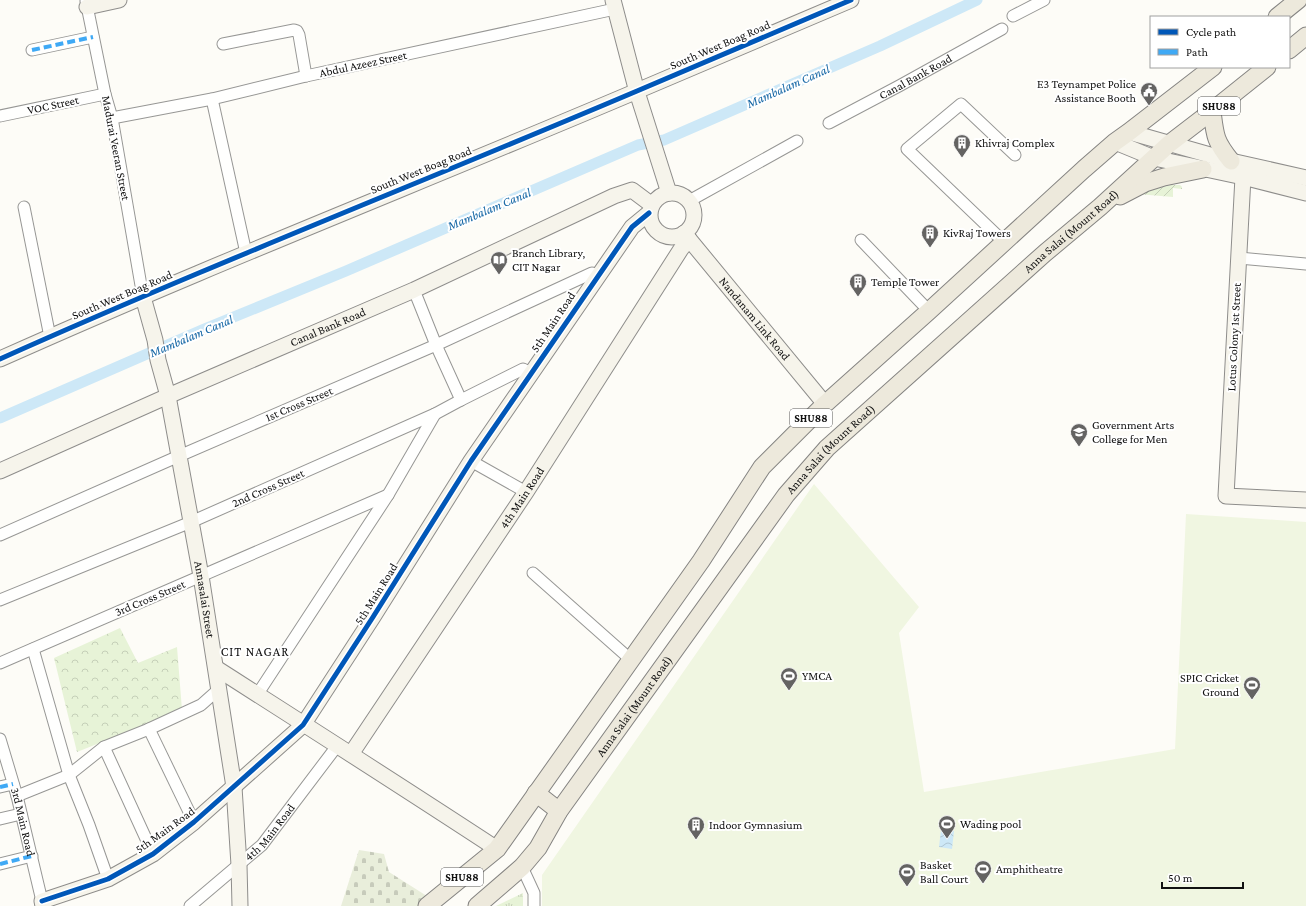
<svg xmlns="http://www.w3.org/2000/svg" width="1306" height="906" font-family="'Crimson Pro',serif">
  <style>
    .grass { fill: url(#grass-tufts) }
    .cemetery { fill: url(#cemetery-stones) }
    .park { fill: url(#park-crowns) }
    .garden { fill: url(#garden-furrows) }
    .pitch { fill: #f0f6e1 }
    .water { fill: url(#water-waves) }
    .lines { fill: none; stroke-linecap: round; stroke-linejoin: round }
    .canal { stroke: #cde8f7; stroke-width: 11 }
    .street-casing { stroke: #979795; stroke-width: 13 }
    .secondary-casing { stroke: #8e8d8b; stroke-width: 17 }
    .primary-casing { stroke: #858482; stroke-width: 19 }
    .street { stroke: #fffffe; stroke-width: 11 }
    .secondary { stroke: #f6f4eb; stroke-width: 15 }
    .primary { stroke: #ede9dc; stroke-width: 17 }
    .quiet { stroke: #3fa9f5; stroke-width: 4; stroke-dasharray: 8 4; stroke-linecap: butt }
    .cycleway-casing { stroke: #fff; stroke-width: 8 }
    .cycleway { stroke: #0057b8; stroke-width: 5 }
    .labels { text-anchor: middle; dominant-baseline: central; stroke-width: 4; stroke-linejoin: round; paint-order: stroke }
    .shield { fill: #fff; stroke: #585858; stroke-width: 1 }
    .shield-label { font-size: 11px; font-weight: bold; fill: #111 }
    .street-label { font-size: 12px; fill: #111; stroke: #fff }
    .poi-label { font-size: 12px; fill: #111; stroke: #fff; text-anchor: start }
    .water-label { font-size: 13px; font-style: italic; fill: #1768a6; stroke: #fff }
    .neighbourhood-label { font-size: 13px; letter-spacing: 1px; fill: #111; stroke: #fff }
  </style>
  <defs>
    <pattern id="grass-tufts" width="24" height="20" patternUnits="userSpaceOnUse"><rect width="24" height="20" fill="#e7f3d7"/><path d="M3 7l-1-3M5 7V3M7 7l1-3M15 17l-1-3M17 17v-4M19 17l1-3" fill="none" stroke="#c5cfb8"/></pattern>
    <pattern id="cemetery-stones" width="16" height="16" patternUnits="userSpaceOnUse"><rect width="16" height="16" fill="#e9eedb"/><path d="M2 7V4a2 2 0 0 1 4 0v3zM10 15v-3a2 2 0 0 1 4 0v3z" fill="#c7cbbb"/></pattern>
    <pattern id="park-crowns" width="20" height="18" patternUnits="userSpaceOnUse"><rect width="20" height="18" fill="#e7f3d7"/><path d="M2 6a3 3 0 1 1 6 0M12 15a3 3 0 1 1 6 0" fill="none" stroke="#c5cfb8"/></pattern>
    <pattern id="garden-furrows" width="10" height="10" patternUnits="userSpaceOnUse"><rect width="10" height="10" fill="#e7f3d7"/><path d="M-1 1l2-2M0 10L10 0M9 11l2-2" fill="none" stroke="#c5cfb8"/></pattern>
    <pattern id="water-waves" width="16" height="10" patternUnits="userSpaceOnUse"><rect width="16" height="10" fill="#cde8f7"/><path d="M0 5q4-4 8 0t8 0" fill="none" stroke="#afc6d3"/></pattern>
  </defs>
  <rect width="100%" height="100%" fill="#fdfcf7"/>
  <!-- grass -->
  <path class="grass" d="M523 893V906H496Z"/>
  <!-- cemetery -->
  <path class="cemetery" d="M359 850 384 854 389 872 430 898 420 906H341Z"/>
  <!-- park -->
  <path class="park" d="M120 628 138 663 177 647 182 710 77 752 54 658Z"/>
  <!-- garden -->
  <path class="garden" d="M1171 185H1180L1182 187V189L1173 188V197L1137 194Z"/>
  <!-- pitch -->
  <path class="pitch" d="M814 484 919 607 899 633 924 792 1175 749 1186 514 1306 522V906H542V875Z"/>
  <!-- water -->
  <path class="water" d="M941 830 954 831 952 849 939 847Z"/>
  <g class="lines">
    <!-- canal -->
    <path class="canal" d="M0 418 202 330 346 271 638 145 664 140 880 46 977 0"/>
    <!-- street casing -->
    <g class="street-casing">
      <g id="street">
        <path d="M86 1 105 94 112 118 143 297"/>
        <path d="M1013 16 1044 0"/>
        <path d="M223 44 294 30 297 31 299 35 306 76"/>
        <path d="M32 50 93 37"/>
        <path d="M212 99 246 253"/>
        <path d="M0 116 105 94"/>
        <path d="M112 118 212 99 306 76 615 9"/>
        <path id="s1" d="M829 123 899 86 1002 29"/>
        <path d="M689 201 797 141"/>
        <path d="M24 207 50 337"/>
        <path d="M861 240 929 311"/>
        <path d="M1004 242 907 149 961 104 1015 155"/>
        <path d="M1239 258 1306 264"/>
        <path d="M414 290 436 345 461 400"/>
        <path d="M471 461 526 492"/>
        <path d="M0 535 179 456 436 345 592 273 598 275"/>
        <path d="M533 573 630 659"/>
        <path d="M0 600 191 522 435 414 461 400 523 369 531 373"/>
        <path d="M33 649 69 775 89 825 108 879"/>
        <path d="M0 663 388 495"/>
        <path d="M257 695 388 495 435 414"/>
        <path d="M149 729 194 822"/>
        <path id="s2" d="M0 739 17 796 42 901"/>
        <path d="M104 747 153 854"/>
        <path d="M0 787 13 784"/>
        <path d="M17 796 69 775 104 747 149 729 201 705 219 689"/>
        <path d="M0 819 21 814"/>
        <path d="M0 864 32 856"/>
        <path d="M522 867 534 893V906"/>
        <path id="s3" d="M190 906 262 845 337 746"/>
      </g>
    </g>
    <!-- secondary casing -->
    <g class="secondary-casing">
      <g id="secondary">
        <path d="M613 0 637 92 669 193"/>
        <path d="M87 7 119 0"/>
        <path d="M1129 132 1231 161 1306 178"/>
        <path d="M1115 142 1154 158 1243 177 1306 193"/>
        <path d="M1243 177 1226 496 1306 500"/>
        <circle cx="672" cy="215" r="22"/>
        <path id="s4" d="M684 233 825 404"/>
        <path id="s5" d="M143 297 155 340 158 360 168 396 201 576 234 787 239 865 240 906"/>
        <path d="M0 359C210 265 425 181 637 91 709 61 780 30 851 0"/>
        <path id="s6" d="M0 471 168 396 414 290 614 196 632 190 652 205"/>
        <path d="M216 668C310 728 404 788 497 849"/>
        <path id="s7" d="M351 754 526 492 681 249 689 239"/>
        <path d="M43 906 42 901 108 879 153 854 194 822 303 725 373 617 471 461 632 227 649 213"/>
      </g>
    </g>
    <!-- primary casing -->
    <g class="primary-casing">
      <g id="primary">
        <path d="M1277 17 1298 0"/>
        <path d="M1289 50 1306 36"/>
        <path d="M1212 111C1215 136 1215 141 1231 161"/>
        <path d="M1120 196 1145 183 1164 177 1203 169"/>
        <path d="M536 793 559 811"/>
        <path d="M427 906 497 849 701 561 762 467 825 404 929 311 1084 169 1115 142 1129 132 1213 67"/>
        <path id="s8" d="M477 906 522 867 538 848 559 811 786 495 827 448 1045 253 1100 207 1169 144 1212 111 1267 67"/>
      </g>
    </g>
    <!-- street -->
    <use href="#street" class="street"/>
    <!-- secondary -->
    <use href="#secondary" class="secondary"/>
    <!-- primary -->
    <use href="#primary" class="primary"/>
    <!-- quiet -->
    <g class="quiet">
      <path d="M32 50 93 37"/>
      <path d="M0 787 13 784"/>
      <path d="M0 864 32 856"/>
    </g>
    <!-- cycleway casing -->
    <g class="cycleway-casing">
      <g id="cycleway">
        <path d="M0 359C210 265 425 181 637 91 709 61 780 30 851 0"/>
        <path d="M42 901 108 879 153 854 194 822 303 725 373 617 471 461 632 227 649 213"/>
      </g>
    </g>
    <!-- cycleway -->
    <use href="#cycleway" class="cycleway"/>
  </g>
  <!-- icons -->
  <defs>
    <g id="civic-pin" transform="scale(0.9)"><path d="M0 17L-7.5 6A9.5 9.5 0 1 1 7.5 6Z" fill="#646362" stroke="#fff"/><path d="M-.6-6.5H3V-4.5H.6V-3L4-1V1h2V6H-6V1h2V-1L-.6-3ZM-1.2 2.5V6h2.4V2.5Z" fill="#fff"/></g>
    <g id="building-pin" transform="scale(0.9)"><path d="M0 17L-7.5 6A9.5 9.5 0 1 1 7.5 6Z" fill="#646362" stroke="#fff"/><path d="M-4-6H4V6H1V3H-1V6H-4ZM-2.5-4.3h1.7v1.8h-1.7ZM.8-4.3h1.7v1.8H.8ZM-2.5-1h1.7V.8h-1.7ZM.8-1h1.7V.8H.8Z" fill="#fff"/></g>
    <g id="library-pin" transform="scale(0.9)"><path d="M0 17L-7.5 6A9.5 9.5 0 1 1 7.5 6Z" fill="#646362" stroke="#fff"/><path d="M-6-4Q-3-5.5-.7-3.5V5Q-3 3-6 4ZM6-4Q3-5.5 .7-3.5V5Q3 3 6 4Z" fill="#fff"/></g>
    <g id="university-pin" transform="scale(0.9)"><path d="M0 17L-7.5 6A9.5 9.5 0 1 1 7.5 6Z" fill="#646362" stroke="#fff"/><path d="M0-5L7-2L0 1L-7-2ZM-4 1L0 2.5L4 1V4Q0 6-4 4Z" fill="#fff"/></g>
    <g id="stadium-pin" transform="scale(0.9)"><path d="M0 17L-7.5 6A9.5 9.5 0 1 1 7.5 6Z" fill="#646362" stroke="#fff"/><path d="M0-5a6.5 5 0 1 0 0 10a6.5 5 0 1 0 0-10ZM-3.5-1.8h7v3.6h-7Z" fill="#fff"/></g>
  </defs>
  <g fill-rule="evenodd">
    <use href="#civic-pin" x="1149" y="91"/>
    <use href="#building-pin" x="962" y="143"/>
    <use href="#building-pin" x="930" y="233"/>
    <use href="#library-pin" x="499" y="260"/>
    <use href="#building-pin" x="858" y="282"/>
    <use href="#university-pin" x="1079" y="432"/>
    <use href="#stadium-pin" x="789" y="676"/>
    <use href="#stadium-pin" x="1252" y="685"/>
    <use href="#stadium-pin" x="947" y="824"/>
    <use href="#building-pin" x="696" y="825"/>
    <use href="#stadium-pin" x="983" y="869"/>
    <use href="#stadium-pin" x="907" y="872"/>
  </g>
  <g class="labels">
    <!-- shield labels -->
    <g class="shield">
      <rect x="1198" y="97" width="42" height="18" rx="3"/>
      <rect x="790" y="409" width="42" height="18" rx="3"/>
      <rect x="441" y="868" width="42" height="18" rx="3"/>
    </g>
    <g class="shield-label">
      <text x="1219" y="106">SHU88</text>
      <text x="811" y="418">SHU88</text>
      <text x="462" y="877">SHU88</text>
    </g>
    <!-- street labels -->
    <g class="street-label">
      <text transform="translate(720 45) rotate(-23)">South West Boag Road</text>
      <text transform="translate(363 64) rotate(-12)">Abdul Azeez Street</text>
      <text stroke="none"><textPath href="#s1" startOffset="98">Canal Bank Road</textPath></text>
      <text transform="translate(53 105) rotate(-12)">VOC Street</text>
      <text transform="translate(116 148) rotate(79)">Madurai Veeran Street</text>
      <text transform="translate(421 170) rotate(-22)">South West Boag Road</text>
      <text stroke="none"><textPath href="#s8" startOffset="905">Anna Salai (Mount Road)</textPath></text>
      <text transform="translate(122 295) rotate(-23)">South West Boag Road</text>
      <text stroke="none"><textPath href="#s4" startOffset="111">Nandanam Link Road</textPath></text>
      <text transform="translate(553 322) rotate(-56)">5th Main Road</text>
      <text stroke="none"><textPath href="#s6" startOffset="358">Canal Bank Road</textPath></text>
      <text transform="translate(1234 337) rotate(-87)">Lotus Colony 1st Street</text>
      <text transform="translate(299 404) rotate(-23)">1st Cross Street</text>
      <text stroke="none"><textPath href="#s8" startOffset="580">Anna Salai (Mount Road)</textPath></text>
      <text transform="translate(268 488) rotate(-24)">2nd Cross Street</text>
      <text stroke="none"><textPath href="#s7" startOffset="308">4th Main Road</textPath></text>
      <text transform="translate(376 594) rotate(-58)">5th Main Road</text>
      <text transform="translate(150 598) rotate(-23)">3rd Cross Street</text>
      <text stroke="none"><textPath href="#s5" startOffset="309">Annasalai Street</textPath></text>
      <text stroke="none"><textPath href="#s8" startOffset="256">Anna Salai (Mount Road)</textPath></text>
      <text stroke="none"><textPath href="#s2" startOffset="86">3rd Main Road</textPath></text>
      <text transform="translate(165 830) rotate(-36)">5th Main Road</text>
      <text stroke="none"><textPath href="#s3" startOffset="109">4th Main Road</textPath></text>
    </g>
    <!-- poi labels -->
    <g class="poi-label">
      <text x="1136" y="84" text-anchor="end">E3 Teynampet Police<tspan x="1136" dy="14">Assistance Booth</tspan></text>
      <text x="975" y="143">Khivraj Complex</text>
      <text x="943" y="233">KivRaj Towers</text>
      <text x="512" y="253">Branch Library,<tspan x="512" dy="14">CIT Nagar</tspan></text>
      <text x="871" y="282">Temple Tower</text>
      <text x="1092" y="425">Government Arts<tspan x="1092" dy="14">College for Men</tspan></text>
      <text x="802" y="676">YMCA</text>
      <text x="1239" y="678" text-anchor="end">SPIC Cricket<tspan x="1239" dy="14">Ground</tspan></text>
      <text x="960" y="824">Wading pool</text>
      <text x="709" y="825">Indoor Gymnasium</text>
      <text x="920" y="865">Basket<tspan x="920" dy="14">Ball Court</tspan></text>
      <text x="996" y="869">Amphitheatre</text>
    </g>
    <!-- water labels -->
    <g class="water-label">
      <text transform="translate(788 86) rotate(-24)">Mambalam Canal</text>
      <text transform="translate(489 209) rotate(-23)">Mambalam Canal</text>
      <text transform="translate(191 336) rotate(-23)">Mambalam Canal</text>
    </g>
    <!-- neighbourhood labels -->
    <g class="neighbourhood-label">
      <text x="255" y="651">CIT NAGAR</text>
    </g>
  </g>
  <!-- legend -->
  <rect x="1150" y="16" width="140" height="52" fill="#ffffff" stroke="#a0a0a0"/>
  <rect x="1158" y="29" width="20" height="6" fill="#0057b8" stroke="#a0a0a0"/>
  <text x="1186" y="36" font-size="12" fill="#111111">Cycle path</text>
  <rect x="1158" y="49" width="20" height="6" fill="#3fa9f5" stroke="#a0a0a0"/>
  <text x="1186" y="56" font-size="12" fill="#111111">Path</text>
  <!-- scale -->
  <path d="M1162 882v6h81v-6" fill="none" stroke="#111111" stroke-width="2"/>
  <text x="1168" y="882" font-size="12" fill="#111111" stroke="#ffffff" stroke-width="3" paint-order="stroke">50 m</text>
</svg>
